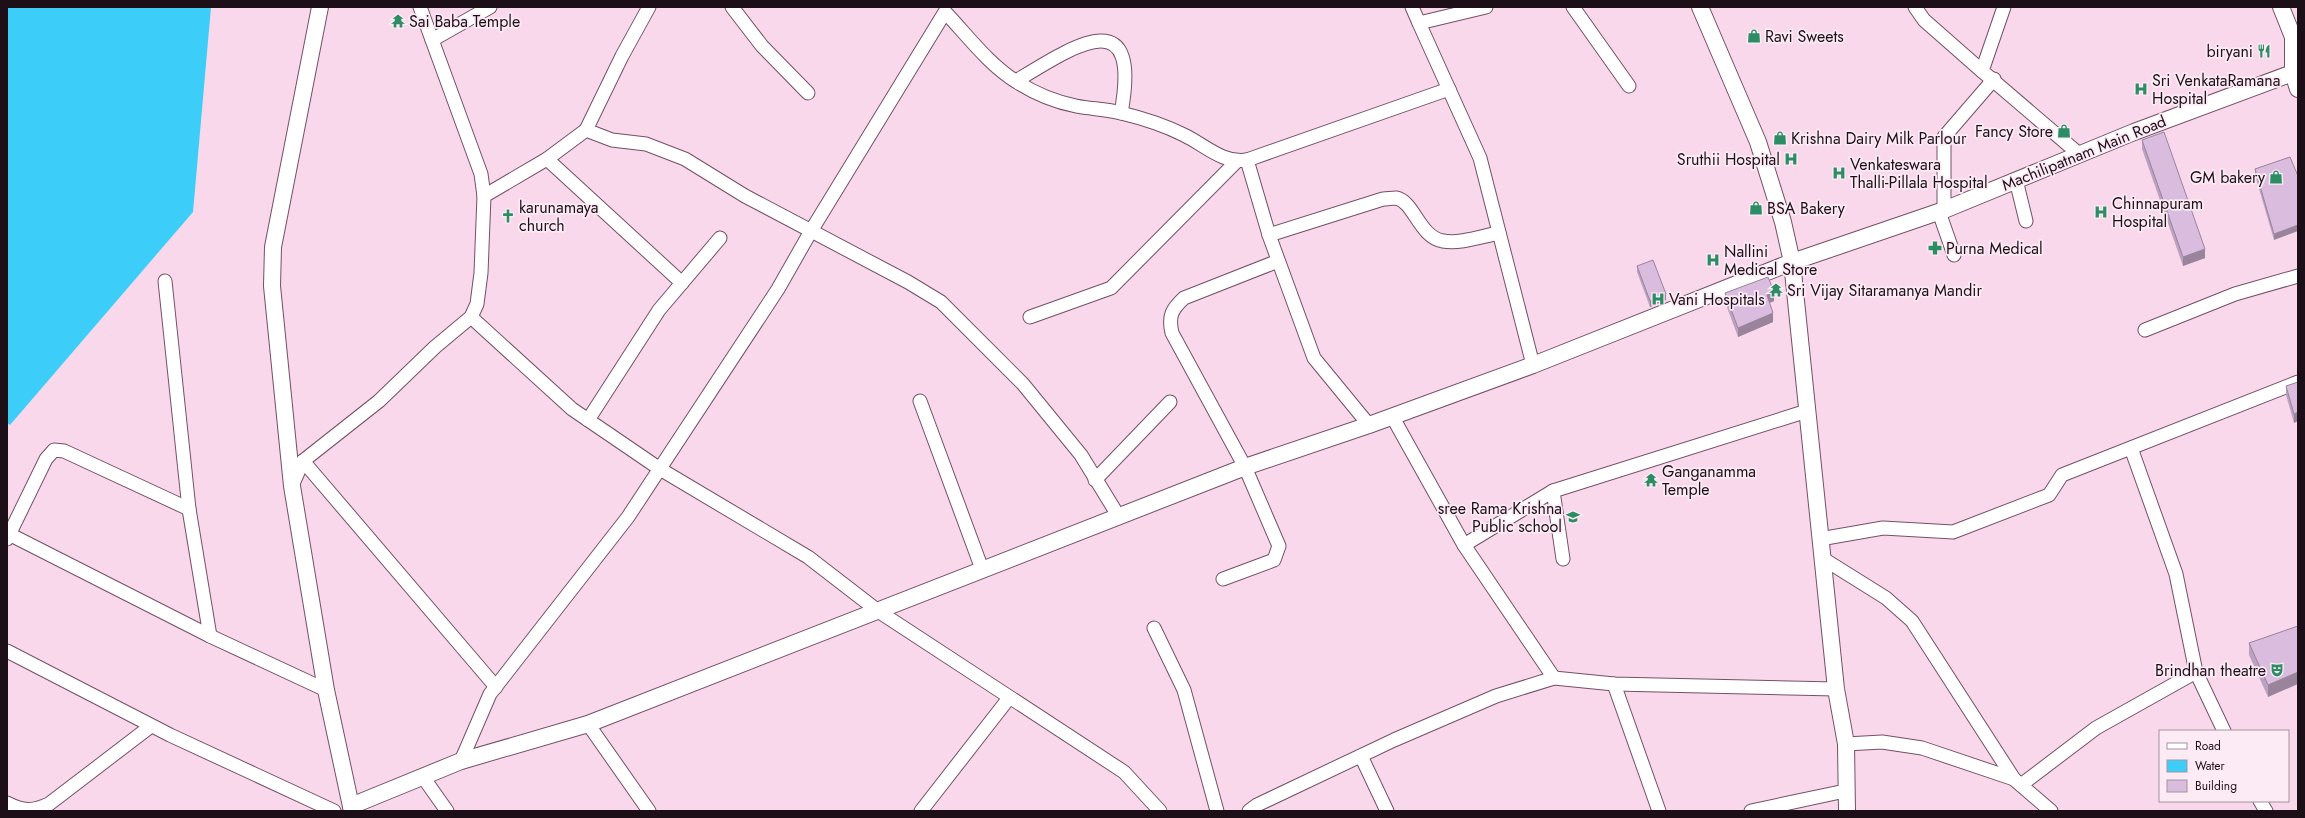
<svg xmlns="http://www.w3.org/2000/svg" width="2305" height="818" font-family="Jost,sans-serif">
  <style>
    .water { fill: #3ccef8 }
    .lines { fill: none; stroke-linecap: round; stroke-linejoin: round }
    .minor-casing { stroke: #745066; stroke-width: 15 }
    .tertiary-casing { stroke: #745066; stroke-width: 18 }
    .minor { stroke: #fff; stroke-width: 13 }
    .tertiary { stroke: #fff; stroke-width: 16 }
    .wall { fill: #bba2c0 }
    .shaded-wall { fill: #99849c }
    .building { fill: #dabcdf; stroke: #99849c }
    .labels { text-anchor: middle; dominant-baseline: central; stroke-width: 3.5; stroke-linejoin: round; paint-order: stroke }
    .poi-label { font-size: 16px; fill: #1d0f18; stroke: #fcebf5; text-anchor: start }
    .street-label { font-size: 16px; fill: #1d0f18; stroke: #fcebf5 }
  </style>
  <rect width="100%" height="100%" fill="#fad8ec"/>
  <!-- water -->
  <path class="water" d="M7 7H211L193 212 10 425 7 423Z"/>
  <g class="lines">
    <!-- minor casing -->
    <g class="minor-casing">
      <g id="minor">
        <path d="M420 7 481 174 484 196"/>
        <path d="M649 7 622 56 586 130 612 140 646 144 685 159 745 196 908 282 941 302 1023 384 1081 455 1119 517"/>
        <path d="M732 7 762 46 808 93"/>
        <path d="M1412 7 1419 23"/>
        <path d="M1486 7 1419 23 1480 158 1533 365"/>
        <path d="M1573 7 1629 86"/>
        <path d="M1915 7 1924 20 1982 71"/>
        <path d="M2004 7 1982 71 2079 154"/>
        <path d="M432 40 490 7"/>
        <path d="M1016 81C1075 45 1142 0 1121 113"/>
        <path d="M547 159 682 283"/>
        <path d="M2016 180 2026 221"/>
        <path d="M1944 210V137L1994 79"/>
        <path d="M1939 212 1954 255"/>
        <path d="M1269 235 1383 199C1387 199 1392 198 1396 198 1414 201 1419 237 1443 241 1461 244 1482 236 1499 233"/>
        <path d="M165 281 189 509 210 636"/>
        <path d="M471 317 572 409 660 469 808 557 878 611 1124 772 1160 811"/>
        <path d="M1030 317 1111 288 1236 162"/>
        <path d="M2145 330 2235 294 2298 276"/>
        <path d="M920 401 982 569"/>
        <path d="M1392 416 1464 545 1554 678"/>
        <path d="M588 420 659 310 720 238"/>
        <path d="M1369 425 1314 358 1269 235 1247 160 1449 89"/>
        <path d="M2131 448 2176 574 2196 672 2224 731"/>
        <path d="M303 461 496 687"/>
        <path d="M1095 480 1170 402"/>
        <path d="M292 486 303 461 379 401 435 347 471 317 477 304 481 273 484 196 547 159 586 130"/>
        <path d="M7 533 210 636 326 690"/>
        <path d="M7 539 46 459 54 450 64 451 189 509"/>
        <path d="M1820 539 1883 528 1953 532 2049 495 2062 475 2298 382"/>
        <path d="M1464 545 1553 491"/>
        <path d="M1822 558 1886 598 1912 621 2014 779 1922 748 1882 742 1846 744"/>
        <path d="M1563 559 1553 491 1807 411"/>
        <path d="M1223 579 1274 560 1279 546 1245 467 1172 333C1168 316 1172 309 1184 298L1278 261"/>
        <path d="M1154 628 1184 690 1217 811"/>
        <path d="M7 651 170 735 334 811"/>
        <path d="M1614 684 1659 811"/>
        <path d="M588 724 649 811"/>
        <path d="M1361 756 1387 811"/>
        <path d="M461 761 490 694 628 517 778 289 811 231 945 12C967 35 989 65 1017 82 1034 93 1056 102 1076 106 1091 109 1106 109 1121 113 1142 118 1164 125 1184 135 1205 145 1223 164 1247 160"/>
        <path d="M423 777 447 811"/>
        <path d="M2015 780 2051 811"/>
        <path d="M2021 785 2096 728 2196 672"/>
        <path d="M2260 801 2266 811"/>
        <path d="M7 803C23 811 32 812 49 804L151 726"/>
        <path d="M921 811 1009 698"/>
        <path d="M1249 811 1257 805 1394 740 1496 696 1554 678 1614 684 1836 689"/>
        <path d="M1751 811 1845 791"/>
      </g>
    </g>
    <!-- tertiary casing -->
    <g class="tertiary-casing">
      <g id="tertiary">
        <path d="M320 7 273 247 272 286 292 486 326 690 352 811"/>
        <path d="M1700 7 1758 142 1783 222 1792 262 1836 689 1846 744 1847 811"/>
        <path d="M2281 7 2293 37 2298 42"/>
        <path d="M2293 37V73L2298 89"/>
        <path d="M351 806 461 761 588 724 1245 467 1369 425 1533 365 1792 262 1944 210 2134 132 2298 71"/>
      </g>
    </g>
    <!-- minor -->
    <use href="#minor" class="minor"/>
    <!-- tertiary -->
    <use href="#tertiary" class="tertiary"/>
  </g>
  <!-- wall -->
  <g class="wall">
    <path d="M2142 140 2205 258 2183 266 2142 149Z"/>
    <path d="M2290 157 2274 240 2255 175V169Z"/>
    <path d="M1637 266 1666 300 1650 307 1637 272Z"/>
    <path d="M1725 293 1774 301 1769 303 1773 322 1738 337 1725 302Z"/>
    <path d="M2298 382 2294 423 2286 395V386Z"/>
    <path d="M2298 626 2268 697 2249 655V643Z"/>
  </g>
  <!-- shaded-wall -->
  <g class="shaded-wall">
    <path d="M2298 225V231L2274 240V234Z"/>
    <path d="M2205 249V258L2183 266V257Z"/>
    <path d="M1774 292V301L1767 304V295Z"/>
    <path d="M1666 294V300L1650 307V301Z"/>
    <path d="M1773 313V322L1738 337V328Z"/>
    <path d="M2298 412V421L2294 423V414Z"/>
    <path d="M2298 672V684L2268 697V685Z"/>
  </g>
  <!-- building -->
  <g class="building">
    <path d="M2164 132 2205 249 2183 257 2142 140Z"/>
    <path d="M2290 157 2298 176V225L2274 234 2255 169Z"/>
    <path d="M1653 260 1666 294 1650 301 1637 266Z"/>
    <path d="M1768 277 1774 292 1767 295 1773 313 1738 328 1725 293Z"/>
    <path d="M2298 382V412L2294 414 2286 386Z"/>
    <path d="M2298 626V672L2268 685 2249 643Z"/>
  </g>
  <!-- icons -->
  <defs>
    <g id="temple-bare" transform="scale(1.08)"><path d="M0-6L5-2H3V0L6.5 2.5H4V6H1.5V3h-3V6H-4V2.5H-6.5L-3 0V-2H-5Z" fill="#2c8c64" stroke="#fcebf5" stroke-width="2.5" paint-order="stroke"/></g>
    <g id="shop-bare" transform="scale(1.08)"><path d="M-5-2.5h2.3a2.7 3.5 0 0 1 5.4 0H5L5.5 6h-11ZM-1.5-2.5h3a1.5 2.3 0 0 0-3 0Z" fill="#2c8c64" stroke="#fcebf5" stroke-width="2.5" paint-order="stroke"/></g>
    <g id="restaurant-bare" transform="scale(1.08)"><path d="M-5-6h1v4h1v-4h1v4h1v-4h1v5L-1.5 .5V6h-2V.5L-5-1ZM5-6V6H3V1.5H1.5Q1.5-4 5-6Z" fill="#2c8c64" stroke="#fcebf5" stroke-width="2.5" paint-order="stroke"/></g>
    <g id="hospital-bare" transform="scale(1.08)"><path d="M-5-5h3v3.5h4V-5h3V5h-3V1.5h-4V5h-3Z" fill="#2c8c64" stroke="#fcebf5" stroke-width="2.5" paint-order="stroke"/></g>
    <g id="church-bare" transform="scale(1.08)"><path d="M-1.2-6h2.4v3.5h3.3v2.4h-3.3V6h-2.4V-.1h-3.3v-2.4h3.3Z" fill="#2c8c64" stroke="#fcebf5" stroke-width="2.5" paint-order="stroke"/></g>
    <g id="pharmacy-bare" transform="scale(1.08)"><path d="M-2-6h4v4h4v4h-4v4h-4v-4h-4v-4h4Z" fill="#2c8c64" stroke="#fcebf5" stroke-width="2.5" paint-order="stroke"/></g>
    <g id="school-bare" transform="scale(1.08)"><path d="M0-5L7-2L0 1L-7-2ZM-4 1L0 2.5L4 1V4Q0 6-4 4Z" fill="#2c8c64" stroke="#fcebf5" stroke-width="2.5" paint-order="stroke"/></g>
    <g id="theatre-bare" transform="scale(1.08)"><path d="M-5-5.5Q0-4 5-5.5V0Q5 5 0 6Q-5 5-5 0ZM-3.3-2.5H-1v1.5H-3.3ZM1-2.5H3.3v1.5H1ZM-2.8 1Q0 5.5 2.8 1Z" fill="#2c8c64" stroke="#fcebf5" stroke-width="2.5" paint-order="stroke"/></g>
  </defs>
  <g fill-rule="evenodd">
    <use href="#temple-bare" x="398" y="21"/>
    <use href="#shop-bare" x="1754" y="36"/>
    <use href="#restaurant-bare" x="2264" y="51"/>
    <use href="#hospital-bare" x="2141" y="89"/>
    <use href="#shop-bare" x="2064" y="131"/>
    <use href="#shop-bare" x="1780" y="138"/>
    <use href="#hospital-bare" x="1791" y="159"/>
    <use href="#hospital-bare" x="1839" y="173"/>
    <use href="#shop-bare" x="2276" y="177"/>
    <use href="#shop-bare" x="1756" y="208"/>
    <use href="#hospital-bare" x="2101" y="212"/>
    <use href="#church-bare" x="508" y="216"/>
    <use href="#pharmacy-bare" x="1935" y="248"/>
    <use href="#hospital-bare" x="1713" y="260"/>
    <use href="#temple-bare" x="1776" y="290"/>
    <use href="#hospital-bare" x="1658" y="299"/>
    <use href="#temple-bare" x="1651" y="480"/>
    <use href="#school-bare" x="1573" y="517"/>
    <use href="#theatre-bare" x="2277" y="670"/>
  </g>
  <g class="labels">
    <!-- poi labels -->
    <g class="poi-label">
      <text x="409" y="21">Sai Baba Temple</text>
      <text x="1765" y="36">Ravi Sweets</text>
      <text x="2253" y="51" text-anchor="end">biryani</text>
      <text x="2152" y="80">Sri VenkataRamana<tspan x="2152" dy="18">Hospital</tspan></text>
      <text x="2053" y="131" text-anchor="end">Fancy Store</text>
      <text x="1791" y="138">Krishna Dairy Milk Parlour</text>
      <text x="1780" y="159" text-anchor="end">Sruthii Hospital</text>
      <text x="1850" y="164">Venkateswara<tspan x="1850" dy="18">Thalli-Pillala Hospital</tspan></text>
      <text x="2265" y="177" text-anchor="end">GM bakery</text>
      <text x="2112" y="203">Chinnapuram<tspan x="2112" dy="18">Hospital</tspan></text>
      <text x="519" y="207">karunamaya<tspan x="519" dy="18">church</tspan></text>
      <text x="1767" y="208">BSA Bakery</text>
      <text x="1946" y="248">Purna Medical</text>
      <text x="1724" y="251">Nallini<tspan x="1724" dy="18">Medical Store</tspan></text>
      <text x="1787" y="290">Sri Vijay Sitaramanya Mandir</text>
      <text x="1669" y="299">Vani Hospitals</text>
      <text x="1662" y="471">Ganganamma<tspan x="1662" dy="18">Temple</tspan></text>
      <text x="1562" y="508" text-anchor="end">sree Rama Krishna<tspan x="1562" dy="18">Public school</tspan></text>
      <text x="2266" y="670" text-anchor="end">Brindhan theatre</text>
    </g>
    <!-- street labels -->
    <g class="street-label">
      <text transform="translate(2084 153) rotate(-22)">Machilipatnam Main Road</text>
    </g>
  </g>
  <!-- border -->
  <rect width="2305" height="818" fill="none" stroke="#1d0f18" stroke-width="16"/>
  <!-- legend -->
  <rect x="2159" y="730" width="130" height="72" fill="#fcebf5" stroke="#a3939d"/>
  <rect x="2167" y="743" width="20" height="6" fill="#ffffff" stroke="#a3939d"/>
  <text x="2195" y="750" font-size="12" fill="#1d0f18">Road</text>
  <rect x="2167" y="760" width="20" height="12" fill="#3ccef8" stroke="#a3939d"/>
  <text x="2195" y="770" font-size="12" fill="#1d0f18">Water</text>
  <rect x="2167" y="780" width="20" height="12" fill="#dabcdf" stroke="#a3939d"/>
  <text x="2195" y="790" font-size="12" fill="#1d0f18">Building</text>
</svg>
